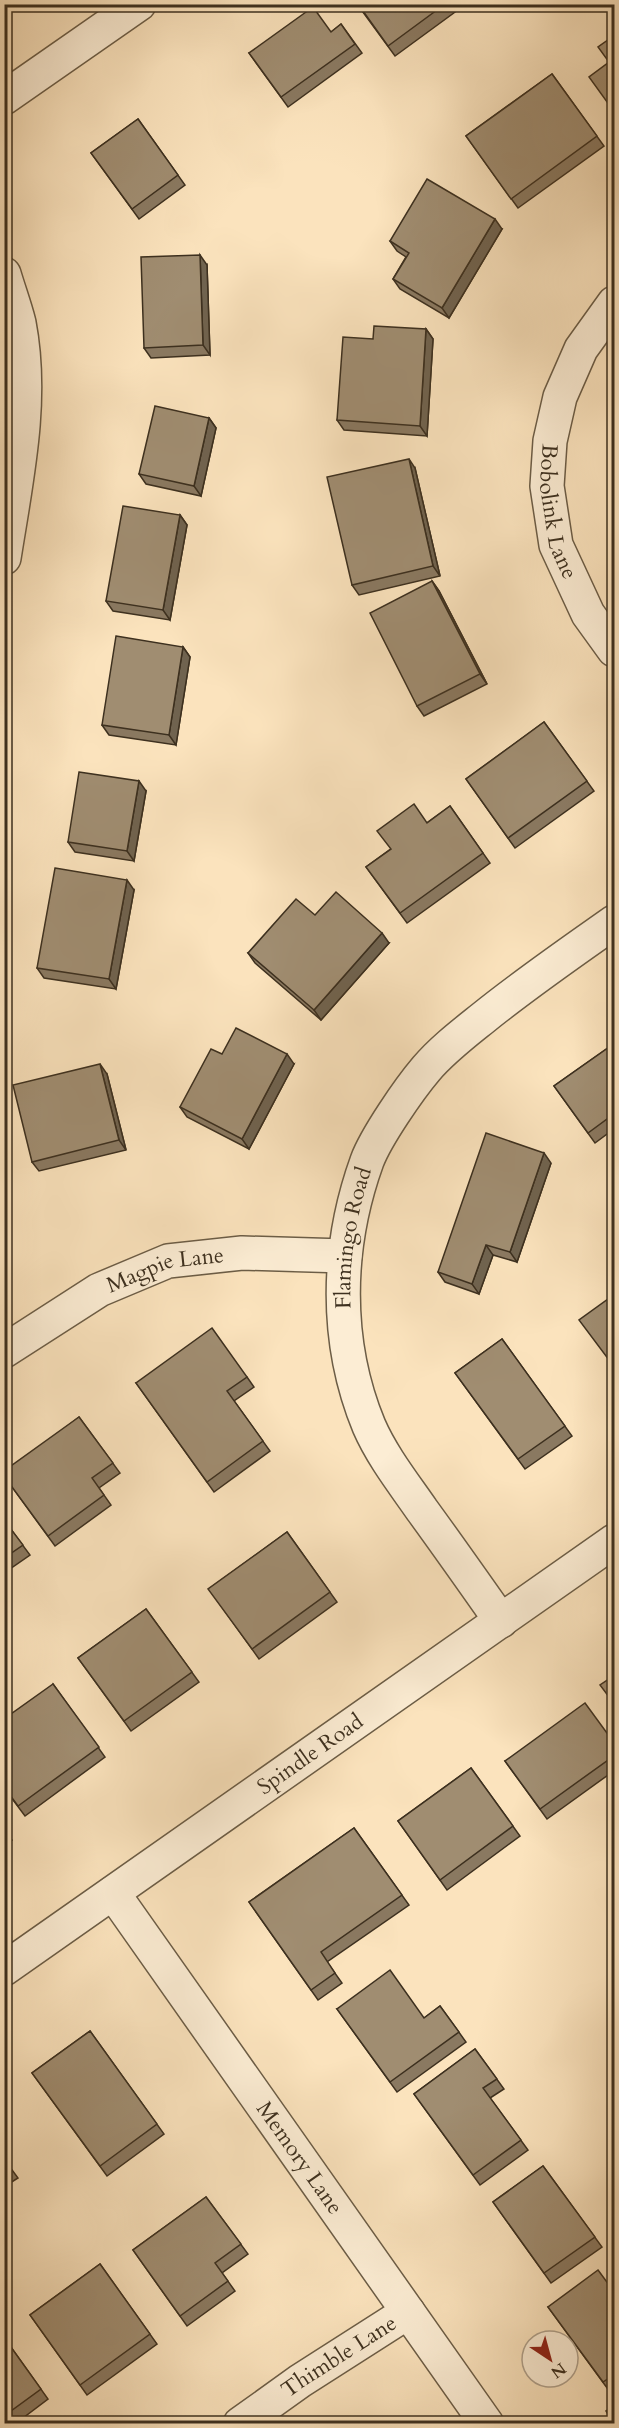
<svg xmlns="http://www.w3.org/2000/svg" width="619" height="2428" font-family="Cardo,serif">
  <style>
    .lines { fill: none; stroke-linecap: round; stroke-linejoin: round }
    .street-casing { stroke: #6c5d46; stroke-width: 36 }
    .street { stroke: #fcedd4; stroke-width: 33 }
    .wall { fill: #8a7961; stroke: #3d301f; stroke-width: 1.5 }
    .shaded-wall { fill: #70634f; stroke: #3d301f; stroke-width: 1.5 }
    .building { fill: #a08d71; stroke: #3d301f; stroke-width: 1.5 }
    .labels { text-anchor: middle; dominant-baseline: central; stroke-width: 5; stroke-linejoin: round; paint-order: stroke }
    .street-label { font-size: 22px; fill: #3d301f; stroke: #fcedd4 }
  </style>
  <rect width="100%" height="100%" fill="#fbe3bd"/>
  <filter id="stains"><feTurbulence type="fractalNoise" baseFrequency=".00333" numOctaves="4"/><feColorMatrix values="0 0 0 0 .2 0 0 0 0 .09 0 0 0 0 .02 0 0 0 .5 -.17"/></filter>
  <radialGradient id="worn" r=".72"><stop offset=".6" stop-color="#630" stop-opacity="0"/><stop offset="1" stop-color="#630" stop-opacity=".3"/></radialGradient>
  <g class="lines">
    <!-- street casing -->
    <g class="street-casing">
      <g id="street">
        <path d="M4 98 139 4"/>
        <path d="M4 274C9 291 15 307 19 323 34 401 16 481 4 558"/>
        <path id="s1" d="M614 303 581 349 560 397 550 441 547 486 556 545 588 614 614 650"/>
        <path id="s2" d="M4 1351 99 1290 168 1261 242 1253 345 1256"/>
        <path id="s3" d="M501 1621C475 1584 449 1547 422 1510 404 1484 382 1456 369 1426 334 1341 336 1247 367 1161 376 1137 409 1089 426 1069 442 1050 463 1034 483 1018 525 984 570 953 614 922"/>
        <path id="s4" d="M113 1893 487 2424"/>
        <path id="s5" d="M4 1969 614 1541"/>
        <path id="s6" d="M240 2424 300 2381 408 2312"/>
      </g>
    </g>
    <!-- street -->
    <use href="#street" class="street"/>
  </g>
  <!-- wall -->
  <g class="wall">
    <path d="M357 4H466L395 56Z"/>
    <path d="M341 24 362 53 288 107 249 53 331 32Z"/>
    <path d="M552 74 604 146 518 208 466 136Z"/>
    <path d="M138 119 185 185 139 219 91 153Z"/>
    <path d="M502 229 449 318 400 289 393 279 406 257 397 251 390 241Z"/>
    <path d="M207 265 210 355 151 358 144 348Z"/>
    <path d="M426 329 433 339 427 436 344 430 337 420 373 339Z"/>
    <path d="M209 418 216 428 201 496 146 484 139 474Z"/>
    <path d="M415 468 440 576 359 595 352 585Z"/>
    <path d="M180 515 187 525 170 620 113 611 106 601Z"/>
    <path d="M432 581 439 591 487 684 424 716 417 706Z"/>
    <path d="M183 647 190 657 176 745 109 735 102 725Z"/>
    <path d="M544 722 594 791 515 848 466 779Z"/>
    <path d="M146 791 134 861 75 852 68 842Z"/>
    <path d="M450 806 490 863 407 923 366 867Z"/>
    <path d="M134 890 116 989 44 978 37 968Z"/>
    <path d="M389 943 321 1020 255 963 248 953Z"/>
    <path d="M615 1043V1128L595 1143 554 1086Z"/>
    <path d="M294 1064 249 1149 187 1117 180 1107Z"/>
    <path d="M107 1074 126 1150 39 1171 32 1162Z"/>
    <path d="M551 1163 517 1262 493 1255 479 1294 445 1282 438 1272Z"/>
    <path d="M502 1339 572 1436 525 1469 455 1373Z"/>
    <path d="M247 1377 254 1387 234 1401 270 1451 214 1492 136 1383Z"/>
    <path d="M79 1417 120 1473 99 1488 111 1505 55 1546 4 1476Z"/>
    <path d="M4 1520 30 1555 4 1573Z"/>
    <path d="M287 1532 337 1602 259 1659 209 1589Z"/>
    <path d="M146 1609 199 1682 131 1731 78 1658Z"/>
    <path d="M53 1684 105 1757 25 1816 4 1788Z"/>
    <path d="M615 1744V1770L547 1819 505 1761Z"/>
    <path d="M471 1768 520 1836 447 1890 398 1821Z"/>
    <path d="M354 1828 409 1905 327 1962 342 1983 318 2000 249 1902Z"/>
    <path d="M4 1829 12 1840 4 1846Z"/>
    <path d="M440 2006 466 2042 397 2092 337 2009 424 2018Z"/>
    <path d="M90 2031 164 2134 107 2176 32 2073Z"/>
    <path d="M475 2049 504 2089 490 2098 528 2150 480 2185 414 2094Z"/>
    <path d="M4 2159 18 2178 4 2187Z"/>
    <path d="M543 2166 602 2247 551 2283 493 2202Z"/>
    <path d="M206 2197 248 2254 222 2273 235 2291 187 2326 133 2250Z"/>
    <path d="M100 2264 157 2344 87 2395 30 2315Z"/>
    <path d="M615 2293V2389L610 2392 548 2307Z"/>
    <path d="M8 2343 48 2399 15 2424H4V2345Z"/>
  </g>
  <!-- shaded-wall -->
  <g class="shaded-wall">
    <path d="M495 219 502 229 449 318 442 308Z"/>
    <path d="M200 255 207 265 210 355 203 345Z"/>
    <path d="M426 329 433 339 427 436 420 426Z"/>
    <path d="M209 418 216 428 201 496 194 486Z"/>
    <path d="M409 459 415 468 440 576 433 566Z"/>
    <path d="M180 515 187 525 170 620 163 610Z"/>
    <path d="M432 581 439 591 487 684 480 674Z"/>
    <path d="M183 647 190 657 176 745 169 735Z"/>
    <path d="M139 781 146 791 134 861 127 851Z"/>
    <path d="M127 880 134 890 116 989 109 979Z"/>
    <path d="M382 933 389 943 321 1020 314 1010Z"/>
    <path d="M287 1054 294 1064 249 1149 242 1139Z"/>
    <path d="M100 1064 107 1074 126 1150 119 1140Z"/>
    <path d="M544 1153 551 1163 517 1262 510 1252Z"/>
    <path d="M486 1245 493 1255 479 1294 472 1284Z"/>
  </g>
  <!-- building -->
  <g class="building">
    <path d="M358 4H445L388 46Z"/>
    <path d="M313 7 331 32 341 24 355 44 281 97 249 53Z"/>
    <path d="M615 35V113L589 77 609 62 598 47Z"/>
    <path d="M552 74 597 136 511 199 466 136Z"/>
    <path d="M138 119 178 175 132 209 91 153Z"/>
    <path d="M427 179 495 219 442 308 393 279 409 253 390 241Z"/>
    <path d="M200 255 203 345 144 348 141 257Z"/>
    <path d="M374 326 426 329 420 426 337 420 343 337 373 339Z"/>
    <path d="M155 406 209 418 194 486 139 474Z"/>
    <path d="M409 459 433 566 352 585 327 477Z"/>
    <path d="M123 506 180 515 163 610 106 601Z"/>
    <path d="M432 581 480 674 417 706 370 613Z"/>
    <path d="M116 636 183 647 169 735 102 725Z"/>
    <path d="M544 722 587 781 508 838 466 779Z"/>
    <path d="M79 772 139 781 127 851 68 842Z"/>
    <path d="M414 804 427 823 450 806 483 853 400 913 366 867 391 849 377 831Z"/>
    <path d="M55 868 127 880 109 979 37 968Z"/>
    <path d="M336 892 382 933 314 1010 248 953 296 899 315 915Z"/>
    <path d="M236 1028 287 1054 242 1139 180 1107 211 1049 222 1054Z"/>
    <path d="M615 1043V1113L588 1133 554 1086Z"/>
    <path d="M100 1064 119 1140 32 1162 13 1085Z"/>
    <path d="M486 1133 544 1153 510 1252 486 1245 472 1284 438 1272Z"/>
    <path d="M615 1294V1368L579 1320Z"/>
    <path d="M212 1328 247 1377 227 1391 263 1441 207 1482 136 1383Z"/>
    <path d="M502 1339 565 1426 518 1459 455 1373Z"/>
    <path d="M79 1417 113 1463 92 1478 104 1495 48 1536 4 1476V1471Z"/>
    <path d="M4 1520 23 1545 4 1558Z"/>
    <path d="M287 1532 330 1592 252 1649 208 1589Z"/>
    <path d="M146 1609 192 1672 124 1721 78 1658Z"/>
    <path d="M615 1675V1705L600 1685Z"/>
    <path d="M53 1684 99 1747 18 1806 4 1787V1719Z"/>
    <path d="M585 1703 615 1744V1755L540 1809 505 1761Z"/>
    <path d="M471 1768 513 1826 440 1880 398 1821Z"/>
    <path d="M354 1828 402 1895 321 1952 335 1973 311 1990 249 1902Z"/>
    <path d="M390 1970 424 2018 440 2006 459 2032 390 2082 337 2009Z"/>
    <path d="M90 2031 157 2124 100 2166 32 2073Z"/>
    <path d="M475 2049 497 2079 483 2088 521 2140 473 2175 414 2094Z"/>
    <path d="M4 2159 11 2168 4 2172Z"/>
    <path d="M543 2166 595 2237 544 2273 493 2202Z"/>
    <path d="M206 2197 241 2244 215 2263 228 2281 180 2316 133 2250Z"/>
    <path d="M100 2264 150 2334 80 2385 30 2315Z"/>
    <path d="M598 2270 615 2293V2374L603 2382 548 2307Z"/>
    <path d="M8 2343 41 2389 4 2416V2345Z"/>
    <path d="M615 2405V2424H614L606 2411Z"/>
  </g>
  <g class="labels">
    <!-- street labels -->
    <g class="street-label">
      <text stroke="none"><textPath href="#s1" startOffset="226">Bobolink Lane</textPath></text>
      <text stroke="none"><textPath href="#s3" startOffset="428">Flamingo Road</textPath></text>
      <text stroke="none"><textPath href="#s2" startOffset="183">Magpie Lane</textPath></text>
      <text stroke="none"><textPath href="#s5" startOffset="374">Spindle Road</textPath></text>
      <text stroke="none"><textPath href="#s4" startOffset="324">Memory Lane</textPath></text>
      <text stroke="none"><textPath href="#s6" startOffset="120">Thimble Lane</textPath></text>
    </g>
  </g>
  <!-- margin -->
  <rect width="619" height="2428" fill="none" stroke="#fbe3bd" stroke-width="24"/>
  <rect x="6" y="6" width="607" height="2416" fill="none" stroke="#3d301f" stroke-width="3"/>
  <rect x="12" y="12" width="595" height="2404" fill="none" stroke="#3d301f" stroke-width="1.5"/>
  <!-- north arrow -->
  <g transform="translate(550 2359) rotate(144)"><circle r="28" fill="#fcedd4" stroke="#b0a18c" stroke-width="1.5"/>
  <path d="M0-4.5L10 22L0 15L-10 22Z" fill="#8f2418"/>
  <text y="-9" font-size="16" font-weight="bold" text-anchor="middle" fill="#3d301f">N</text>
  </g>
  <rect width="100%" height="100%" filter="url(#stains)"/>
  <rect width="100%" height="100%" fill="url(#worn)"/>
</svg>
